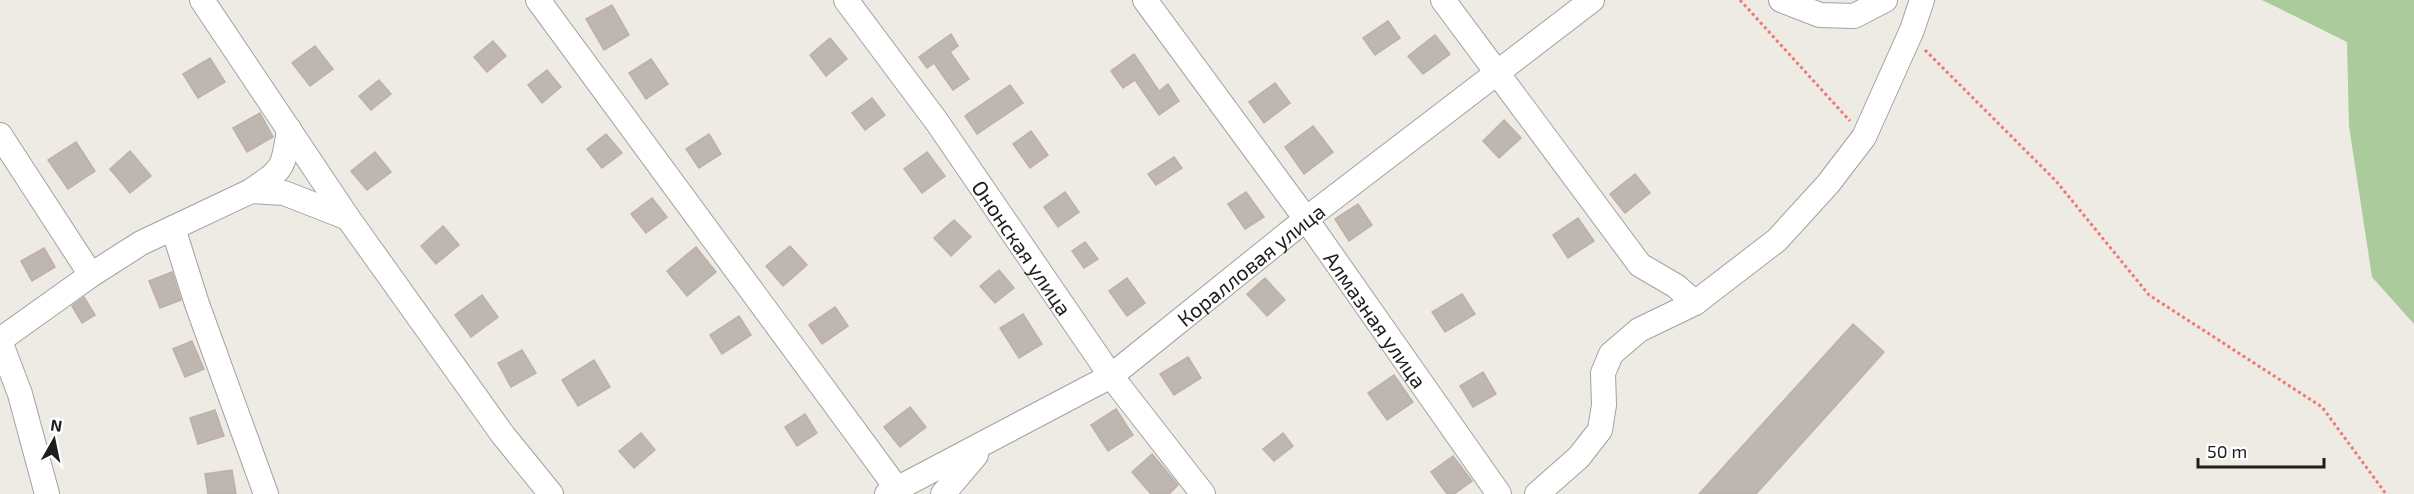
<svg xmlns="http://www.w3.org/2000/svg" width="2414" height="494" font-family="'Exo 2',sans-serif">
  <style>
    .forest { fill: #accb9c }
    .building { fill: #beb6b1; stroke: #bfb0a8; stroke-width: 1.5 }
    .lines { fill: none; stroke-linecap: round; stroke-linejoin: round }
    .minor-casing { stroke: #a2a2a2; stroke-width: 26 }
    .path { stroke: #f07973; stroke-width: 3; stroke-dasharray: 3 3; stroke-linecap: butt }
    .minor { stroke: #fff; stroke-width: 24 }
    .labels { text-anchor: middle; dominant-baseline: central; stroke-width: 6; stroke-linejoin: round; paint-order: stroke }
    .street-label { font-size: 21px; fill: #1e1e1e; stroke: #fff }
  </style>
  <rect width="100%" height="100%" fill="#eeeae4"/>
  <!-- forest -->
  <path class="forest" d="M2262 0H2414V324L2372 277 2349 126 2347 42Z"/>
  <!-- building -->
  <g class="building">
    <path d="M612 5 629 35 604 50 586 19Z"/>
    <path d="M1388 21 1400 38 1375 55 1363 38Z"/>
    <path d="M951 34 958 46 950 52 969 79 953 90 934 63 927 68 919 57Z"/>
    <path d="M1435 35 1450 54 1423 74 1408 56Z"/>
    <path d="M830 38 847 59 826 76 810 55Z"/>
    <path d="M493 41 506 56 487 72 474 57Z"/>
    <path d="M315 46 333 69 310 86 292 63Z"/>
    <path d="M1134 54 1159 91 1168 84 1179 101 1159 115 1135 80 1123 88 1111 71Z"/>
    <path d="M210 58 225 82 198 98 183 74Z"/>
    <path d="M651 59 668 84 646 99 629 73Z"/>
    <path d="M547 70 561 87 542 103 528 85Z"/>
    <path d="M379 80 391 94 371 110 359 96Z"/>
    <path d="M1275 83 1290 103 1264 123 1249 102Z"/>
    <path d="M1010 85 1023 103 977 134 965 116Z"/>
    <path d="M872 98 885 115 865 130 852 113Z"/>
    <path d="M260 113 273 137 247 152 233 128Z"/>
    <path d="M1504 120 1521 138 1499 158 1483 141Z"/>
    <path d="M1313 126 1333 152 1304 174 1285 147Z"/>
    <path d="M1031 131 1048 155 1030 168 1013 144Z"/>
    <path d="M606 134 622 153 602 168 587 149Z"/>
    <path d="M709 134 721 154 699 168 686 149Z"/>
    <path d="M76 142 95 171 68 189 48 160Z"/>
    <path d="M130 151 151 176 130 193 110 169Z"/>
    <path d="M375 152 391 172 367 190 351 171Z"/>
    <path d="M927 152 945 176 922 193 904 169Z"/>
    <path d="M1174 157 1182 168 1156 185 1148 174Z"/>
    <path d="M1635 174 1650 193 1625 213 1610 194Z"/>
    <path d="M1065 192 1079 212 1058 227 1044 207Z"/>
    <path d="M1246 192 1264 217 1245 229 1228 204Z"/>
    <path d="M652 198 667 217 646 233 631 214Z"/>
    <path d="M1358 204 1372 225 1349 241 1335 219Z"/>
    <path d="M1578 218 1594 241 1568 258 1553 235Z"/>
    <path d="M954 220 971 237 951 256 934 238Z"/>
    <path d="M443 226 459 245 436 264 421 246Z"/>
    <path d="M1085 242 1098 259 1084 268 1072 251Z"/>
    <path d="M790 246 807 265 783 286 766 266Z"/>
    <path d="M696 247 716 272 687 296 667 271Z"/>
    <path d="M44 248 55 267 32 281 21 261Z"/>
    <path d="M999 270 1014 288 995 303 980 286Z"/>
    <path d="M172 272 181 300 160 308 149 281Z"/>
    <path d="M1127 278 1145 303 1127 316 1109 291Z"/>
    <path d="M1265 278 1285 300 1267 316 1247 294Z"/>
    <path d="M1462 294 1475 314 1445 332 1432 312Z"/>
    <path d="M482 295 498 317 471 337 455 315Z"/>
    <path d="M84 297 95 315 82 323 72 306Z"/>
    <path d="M835 307 848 326 822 344 809 325Z"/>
    <path d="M1023 314 1042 344 1019 358 1000 328Z"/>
    <path d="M739 316 751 335 722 354 710 335Z"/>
    <path d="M1853 324 1884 352 1756 494H1699Z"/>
    <path d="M192 341 204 369 185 377 173 349Z"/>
    <path d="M522 350 536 373 511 387 498 363Z"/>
    <path d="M1188 357 1201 378 1174 395 1160 374Z"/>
    <path d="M594 360 610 387 578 406 562 380Z"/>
    <path d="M1483 372 1496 394 1473 407 1460 386Z"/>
    <path d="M1394 375 1413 402 1387 420 1368 393Z"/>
    <path d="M910 407 926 427 900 447 884 427Z"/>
    <path d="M1116 409 1133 435 1108 451 1091 425Z"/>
    <path d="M215 410 224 436 198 444 190 418Z"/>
    <path d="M805 414 817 433 797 446 785 427Z"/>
    <path d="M641 433 655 450 634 468 619 451Z"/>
    <path d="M1283 433 1293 446 1274 461 1263 449Z"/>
    <path d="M1152 454 1178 485 1169 494H1151L1132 472Z"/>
    <path d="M1453 456 1472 481 1454 494H1447L1431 472Z"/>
    <path d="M232 470 236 494H208L205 474Z"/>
  </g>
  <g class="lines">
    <!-- minor casing -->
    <g class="minor-casing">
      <g id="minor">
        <path d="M202 0 348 218 503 435 551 494"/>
        <path d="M538 0 901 494"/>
        <path id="s1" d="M846 0 937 122 1111 376 1203 494"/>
        <path id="s2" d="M1145 0 1306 219 1499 494"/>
        <path d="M1443 0 1640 265 1676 286 1695 303"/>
        <path d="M1781 0 1820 15 1854 16 1885 0"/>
        <path d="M0 135 91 275"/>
        <path d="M251 191C284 168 283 170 289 129"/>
        <path d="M173 228 197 304 266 494"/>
        <path d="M0 340 91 275 141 243 251 191 284 193 348 218"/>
        <path d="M0 341 20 394 47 494"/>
        <path id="s3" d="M887 494 1111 376 1306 219 1592 0"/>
        <path d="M943 494 976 455"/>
        <path d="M1537 494 1579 457 1600 430 1604 405 1603 373 1611 354 1639 330 1695 303 1777 240 1828 184 1864 137 1912 30 1922 0"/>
      </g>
    </g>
    <!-- path -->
    <g class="path">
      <path d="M1740 0 1850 121"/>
      <path d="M1925 50 2056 181 2149 295 2322 407 2386 494"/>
    </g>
    <!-- minor -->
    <use href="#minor" class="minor"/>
  </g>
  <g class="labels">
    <!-- street labels -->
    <g class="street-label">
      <text stroke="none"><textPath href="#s1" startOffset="304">Ононская улица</textPath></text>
      <text stroke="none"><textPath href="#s3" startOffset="432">Коралловая улица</textPath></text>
      <text stroke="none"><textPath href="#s2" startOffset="394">Алмазная улица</textPath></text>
    </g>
  </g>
  <!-- north arrow -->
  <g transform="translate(54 440) rotate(9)" stroke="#ffffff" stroke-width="4.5" paint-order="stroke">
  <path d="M0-4.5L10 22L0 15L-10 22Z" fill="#1e1e1e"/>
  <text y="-9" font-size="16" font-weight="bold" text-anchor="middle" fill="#1e1e1e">N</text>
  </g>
  <!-- scale -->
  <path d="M2198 458v9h126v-9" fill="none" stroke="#1e1e1e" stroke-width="3"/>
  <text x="2207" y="458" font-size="18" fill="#1e1e1e" stroke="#ffffff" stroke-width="4.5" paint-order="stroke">50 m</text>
</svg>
